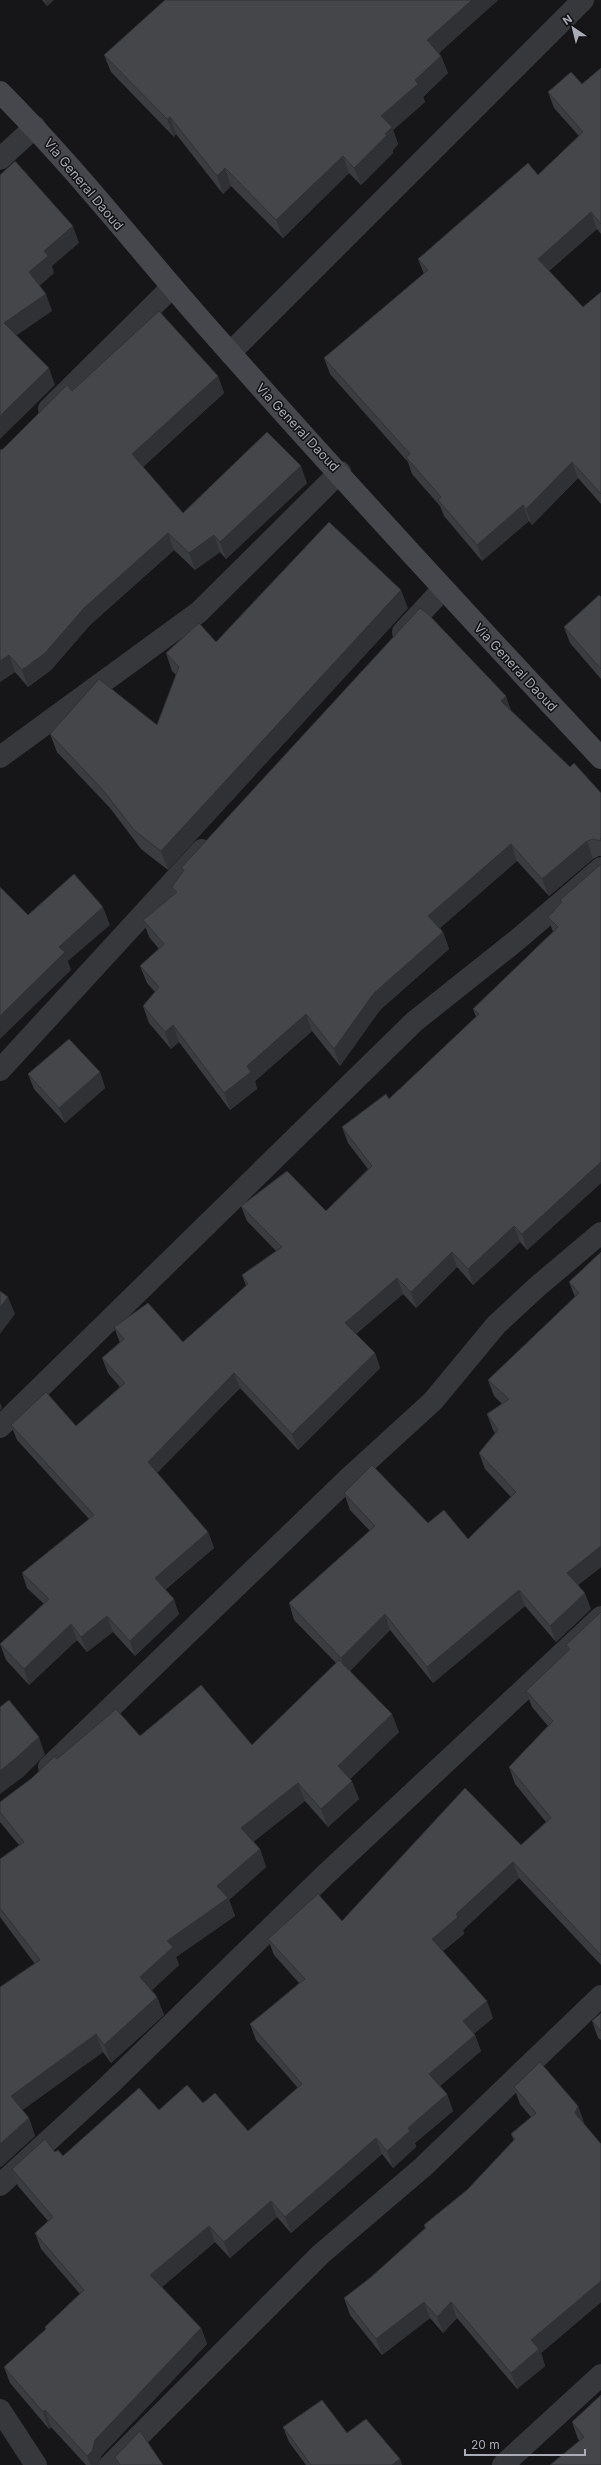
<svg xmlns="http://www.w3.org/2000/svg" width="601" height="2465" font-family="Inter,sans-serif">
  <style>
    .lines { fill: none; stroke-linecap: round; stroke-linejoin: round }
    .minor { stroke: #37383c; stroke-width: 22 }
    .secondary { stroke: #46474c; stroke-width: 22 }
    .wall { fill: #3b3c40 }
    .shaded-wall { fill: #303134 }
    .building { fill: #45464a; stroke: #303134 }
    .labels { text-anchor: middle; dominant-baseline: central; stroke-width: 3; stroke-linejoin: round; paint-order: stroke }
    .street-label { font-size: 13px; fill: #a9acb6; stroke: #111113 }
  </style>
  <rect width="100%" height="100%" fill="#161618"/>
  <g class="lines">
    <!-- minor -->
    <g class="minor">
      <path d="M0 159 35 127"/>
      <path d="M230 353 583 0"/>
      <path d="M49 409 172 287"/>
      <path d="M403 632 443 589"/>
      <path d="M0 757 199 612 340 472"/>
      <path d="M0 1070 202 850"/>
      <path d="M0 1427 415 1021 517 940 601 868"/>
      <path d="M49 1767 352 1475 433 1401 496 1325 538 1286 601 1233"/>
      <path d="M0 2185 108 2086 324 1876 601 1617"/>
      <path d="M0 2410 36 2465"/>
      <path d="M110 2465 321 2254 423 2167 601 1996"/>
      <path d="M503 2465 601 2375"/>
    </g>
    <!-- secondary -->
    <path class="secondary" d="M0 92C74 166 139 250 209 329 337 474 468 616 601 758"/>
  </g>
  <!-- wall -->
  <g class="wall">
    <path d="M42 0H54L47 6Z"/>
    <path d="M498 0 439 53 441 56 448 73 423 97 425 102 393 130 398 144 393 150V153L361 185 349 173 283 238 231 186 223 194 176 134 174 137 111 72 104 55Z"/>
    <path d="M601 68V234L597 229 549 271 583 307 601 292V504L578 478 532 525 529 521 482 561 444 516 440 506 412 474 408 462 330 374 324 358 424 274 418 259 538 175 579 136 554 108 548 92 582 84Z"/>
    <path d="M218 376 224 393 143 467 183 513 307 483 226 559 220 552 195 570 174 550 90 625 51 670 28 687 15 672 0 682 3 449 72 391Z"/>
    <path d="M601 597V679L570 643 564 627Z"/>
    <path d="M408 608 168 870 141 849 110 808 57 752 50 734 157 725 176 675 172 671 166 653 216 642Z"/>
    <path d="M512 712 570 767 601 793V856H599L593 859 549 896 517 861 440 928 443 932 449 949 380 1010 340 1066 312 1031 255 1081 257 1089 230 1110 179 1042 171 1049 149 1023 143 1006 155 992 147 983 140 966 159 949 149 937 143 920 175 894 172 887 183 871 181 868Z"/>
    <path d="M601 864V1183L527 1250 520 1242 473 1285 457 1267 416 1308 403 1294 356 1334 375 1353 380 1368 298 1450 240 1388 157 1473 208 1532 214 1548 165 1590 179 1614 135 1656 113 1632 87 1652 77 1640 29 1685 6 1660 0 1644 44 1604 27 1588 22 1573 89 1519 17 1440 11 1425 76 1426 120 1387 108 1373 102 1358 120 1343 114 1327 183 1342 246 1286 242 1275 276 1251 247 1221 241 1206 326 1211 368 1169 348 1143 342 1127 389 1099 476 1017 473 1009 553 932 548 917 561 904 560 900Z"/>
    <path d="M100 1072 105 1088 65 1123 34 1089 28 1074Z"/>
    <path d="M601 1252V1567L578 1585 591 1609 556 1642 525 1606 433 1683 390 1630 350 1671 399 1732 350 1779 359 1799 328 1827 305 1801 253 1842 260 1849 266 1867 229 1900 235 1916 176 1957 179 1965 152 1990 157 1997 164 2015 111 2063 103 2052 22 2110 29 2118 35 2136 1 2167 0 2166V1987L35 1964 0 1917V1859L19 1845 0 1822V1802L57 1759 140 1736 252 1745 336 1663 294 1620 289 1603 370 1531 350 1510 344 1493 428 1523 468 1539 511 1497 485 1469 479 1453 495 1433 493 1430 487 1414 502 1404 494 1396 488 1380 575 1297 569 1282Z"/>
    <path d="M601 1612V1965L519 1878 463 1930 464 1934 443 1951 493 2018 474 2033 481 2051 440 2086 447 2094 453 2111 415 2143 416 2147 393 2168 382 2154 291 2233 277 2217 230 2258 215 2242 162 2287 201 2328 207 2344 101 2456 99 2465H86L51 2427 49 2429 10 2383 4 2367 46 2329 45 2327 80 2294 41 2249 35 2233 48 2221 18 2186 12 2169 55 2152 63 2156 159 2110 203 2103 248 2131 298 2088 256 2040 250 2024 299 1983 274 1955 268 1939 342 1921 521 1845 546 1822 515 1784 509 1767 548 1726 532 1707 526 1691 568 1650 566 1645Z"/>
    <path d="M601 2013V2040L598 2038 592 2021Z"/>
    <path d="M514 2087 578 2106 584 2123V2124L601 2144V2302L541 2353 545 2366 517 2389 457 2318 443 2333 430 2318 382 2355 350 2315 344 2298 370 2278 425 2228 424 2225 467 2190 514 2141 511 2134 531 2117 520 2104Z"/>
    <path d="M601 2395V2465L578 2439 572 2422Z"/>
    <path d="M283 2427 347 2433 400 2459 402 2465H306L289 2442Z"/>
    <path d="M115 2457 163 2465H118Z"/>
  </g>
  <!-- shaded-wall -->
  <g class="shaded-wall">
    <path d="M45 0H54L47 6Z"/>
    <path d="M472 0H498L433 58 427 40Z"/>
    <path d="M441 56 448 73 423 97 425 102 393 130 398 144 393 150V153L361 185 354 168 381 116 415 80Z"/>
    <path d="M170 117 176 134 174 137 167 119Z"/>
    <path d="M343 156 349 173 283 238 276 220Z"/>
    <path d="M225 168 231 186 223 194 217 176Z"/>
    <path d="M591 212 597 229 544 275 538 259Z"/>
    <path d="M73 226 79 243 52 266 54 273 36 289 29 272 44 251Z"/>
    <path d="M46 294 52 311 10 340 4 323Z"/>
    <path d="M49 368 55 385 0 439V416Z"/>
    <path d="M218 376 224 393 138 471 132 454Z"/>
    <path d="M572 462 578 478 532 525 526 509Z"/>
    <path d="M301 466 307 483 226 559 220 542Z"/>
    <path d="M523 505 529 521 482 561 477 545Z"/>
    <path d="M168 533 174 550 90 625 51 670 28 687 22 670 84 608Z"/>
    <path d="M214 535 220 552 195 570 189 553Z"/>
    <path d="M401 590 408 608 168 870 161 851Z"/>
    <path d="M9 655 15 672 0 682V661Z"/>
    <path d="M506 696 512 713 501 701Z"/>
    <path d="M587 841 593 859 549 896 542 879Z"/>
    <path d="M511 844 517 861 434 933 428 916Z"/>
    <path d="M103 907 110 925 68 961 71 970 0 1039V1016L59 947Z"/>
    <path d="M443 932 449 949 380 1010 340 1066 334 1049 374 993Z"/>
    <path d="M306 1014 312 1031 255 1081 257 1089 230 1110 224 1093 247 1066Z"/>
    <path d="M173 1025 179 1042 171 1049 165 1032Z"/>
    <path d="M100 1072 105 1088 65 1123 59 1108Z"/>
    <path d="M601 1162V1183L527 1250 522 1234Z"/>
    <path d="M514 1226 520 1242 473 1285 468 1269Z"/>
    <path d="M452 1252 457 1267 416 1308 411 1292Z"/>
    <path d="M397 1278 403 1294 350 1338 345 1323Z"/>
    <path d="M8 1297 15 1314 0 1334V1308Z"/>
    <path d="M375 1353 380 1368 298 1450 292 1434Z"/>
    <path d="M234 1373 240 1388 153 1477 148 1462Z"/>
    <path d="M0 1402 2 1408 0 1410Z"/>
    <path d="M208 1532 214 1548 160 1593 155 1578Z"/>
    <path d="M601 1546V1567L573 1589 567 1573Z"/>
    <path d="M519 1590 525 1606 433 1683 427 1667Z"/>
    <path d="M585 1593 591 1609 556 1642 550 1626Z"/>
    <path d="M174 1599 179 1614 135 1656 130 1641Z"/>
    <path d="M385 1614 390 1630 347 1674 341 1658Z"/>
    <path d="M107 1616 113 1632 87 1652 81 1637Z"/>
    <path d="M71 1624 77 1640 29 1685 24 1669Z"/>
    <path d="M392 1714 399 1732 345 1784 338 1766Z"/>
    <path d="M39 1737 45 1755 23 1777 0 1794V1771Z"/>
    <path d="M352 1781 359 1799 328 1827 321 1809Z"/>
    <path d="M298 1783 305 1801 248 1846 241 1828Z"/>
    <path d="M260 1849 266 1867 229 1900 235 1916 176 1957 179 1965 147 1995 140 1977 167 1941 217 1886Z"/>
    <path d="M513 1862 519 1878 463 1930 464 1934 438 1955 432 1939 456 1914Z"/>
    <path d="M157 1997 164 2015 111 2063 104 2045Z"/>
    <path d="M487 2001 493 2018 469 2038 463 2021Z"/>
    <path d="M96 2034 103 2052 17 2114 11 2096Z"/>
    <path d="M475 2035 481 2051 435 2090 429 2074Z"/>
    <path d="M447 2094 453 2111 415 2143 416 2147 393 2168 387 2151 408 2128Z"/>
    <path d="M578 2106 584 2123 581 2129 575 2113Z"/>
    <path d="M29 2118 35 2136 1 2167 0 2164V2144Z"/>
    <path d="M376 2138 382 2154 291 2233 285 2217Z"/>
    <path d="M271 2201 277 2217 230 2258 224 2242Z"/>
    <path d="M209 2226 215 2242 156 2292 150 2275Z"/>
    <path d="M601 2281V2302L541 2353 545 2366 517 2389 511 2373 531 2340Z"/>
    <path d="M424 2302 430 2318 382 2355 376 2339Z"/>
    <path d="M451 2302 457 2318 443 2333 437 2317Z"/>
    <path d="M201 2328 207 2344 101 2456 99 2465H91L87 2456 95 2440Z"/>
    <path d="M45 2410 51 2427 49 2429 43 2412Z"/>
    <path d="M400 2459 402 2465H392Z"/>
  </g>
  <!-- building -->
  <g class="building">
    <path d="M165 0H472L427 40 441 56 415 80 418 84 381 116 392 127 385 134 387 135 354 168 343 156 276 220 225 168 217 176 170 117 167 119 104 55Z"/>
    <path d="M601 68V224L591 212 538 259 583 307 601 292V494L572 462 526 509 523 505 477 545 438 500 441 497 406 457 410 454 324 358 428 270 418 259 528 163 538 175 583 132 548 92 571 72 582 84Z"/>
    <path d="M15 161 73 226 44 251 48 256 29 272 46 294 4 323 49 368 0 416V175Z"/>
    <path d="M159 311 218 376 132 454 183 513 267 432 301 466 220 542 214 535 189 553 168 533 84 608 45 653 22 670 9 655 0 661V450L3 449 67 385 72 391Z"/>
    <path d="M329 522 401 590 161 851 134 830 103 790 50 734 99 679 157 725 179 667 166 653 199 623 216 642Z"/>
    <path d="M599 595 601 597V669L564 627Z"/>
    <path d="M420 608 428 614 506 696 501 701 570 767 574 763 601 793V838L600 839 601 841 593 839 587 841 542 879 511 844 428 916 443 932 374 993 334 1049 306 1014 247 1066 251 1072 224 1093 173 1025 165 1032 143 1006 159 987 140 966 164 944 143 920 177 892 172 887 184 870 181 868Z"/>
    <path d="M601 864V1162L522 1234 514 1226 468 1269 452 1252 411 1292 397 1278 345 1323 375 1353 292 1434 234 1373 148 1462 208 1532 155 1578 174 1599 130 1641 107 1616 81 1637 71 1624 24 1669 0 1644 49 1599 22 1573 94 1515 11 1425 46 1392 76 1426 125 1383 102 1358 124 1339 114 1327 148 1303 183 1342 248 1284 242 1275 282 1247 241 1206 287 1171 326 1211 372 1166 342 1127 386 1094 389 1099 479 1014 473 1009 558 927 548 917 562 902 560 900Z"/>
    <path d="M74 874 103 907 59 947 65 952 0 1016V887L28 915Z"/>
    <path d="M69 1039 100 1072 59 1108 28 1074Z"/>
    <path d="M601 1252V1546L567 1573 585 1593 550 1626 519 1590 427 1667 385 1614 341 1658 289 1603 375 1526 344 1493 372 1465 428 1523 444 1510 468 1539 516 1492 479 1453 498 1430 487 1414 509 1399 488 1380 579 1293 569 1282Z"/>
    <path d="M0 1291 8 1297 0 1308Z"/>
    <path d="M601 1612V1955L513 1862 456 1914 458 1917 432 1939 487 2001 463 2021 475 2035 429 2074 447 2094 408 2128 410 2131 387 2151 376 2138 285 2217 271 2201 224 2242 209 2226 150 2275 201 2328 95 2440 92 2451 87 2456 45 2410 43 2412 4 2367 46 2329 45 2327 84 2290 35 2233 53 2217 12 2169 45 2139 55 2152 58 2150 63 2156 139 2088 159 2110 187 2085 203 2103 215 2093 248 2131 302 2084 250 2024 305 1979 268 1939 318 1894 342 1921 465 1788 521 1845 551 1818 509 1767 553 1721 526 1691 570 1649 566 1645Z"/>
    <path d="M339 1660 392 1714 338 1766 352 1781 321 1809 298 1783 241 1828 260 1849 217 1886 228 1898 167 1941 173 1947 140 1977 157 1997 104 2045 96 2034 11 2096 29 2118 0 2144V1987L40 1960 0 1908V1859L24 1842 0 1812V1802L32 1778 55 1756 57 1759 116 1709 140 1736 201 1685 252 1745Z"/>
    <path d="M9 1700 39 1737 16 1758 0 1771V1707Z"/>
    <path d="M601 2013V2031L592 2021Z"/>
    <path d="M540 2062 578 2106 575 2113 601 2144V2281L531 2340 539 2349 511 2373 451 2302 437 2317 424 2302 376 2339 344 2298 370 2278 426 2228 424 2225 467 2190 515 2139 511 2134 536 2113 514 2087Z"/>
    <path d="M601 2395V2465H550L584 2437 572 2422Z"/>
    <path d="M322 2400 347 2433 366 2419 400 2459 392 2465H311L283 2427Z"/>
    <path d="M140 2431 163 2465H120L115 2457Z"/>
  </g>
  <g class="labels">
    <!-- street labels -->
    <g class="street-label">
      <text transform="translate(84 184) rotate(50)">Via General Daoud</text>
      <text transform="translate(298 427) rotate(47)">Via General Daoud</text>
      <text transform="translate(516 667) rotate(47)">Via General Daoud</text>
    </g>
  </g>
  <!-- north arrow -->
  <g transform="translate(573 28) rotate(325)" stroke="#111113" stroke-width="3" paint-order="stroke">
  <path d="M0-3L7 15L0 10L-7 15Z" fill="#a9acb6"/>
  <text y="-6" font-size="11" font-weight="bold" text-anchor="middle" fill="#a9acb6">N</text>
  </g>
  <!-- scale -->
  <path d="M465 2449v6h120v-6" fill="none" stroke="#a9acb6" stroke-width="2"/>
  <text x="471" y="2449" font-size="12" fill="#a9acb6" stroke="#111113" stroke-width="3" paint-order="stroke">20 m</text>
</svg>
